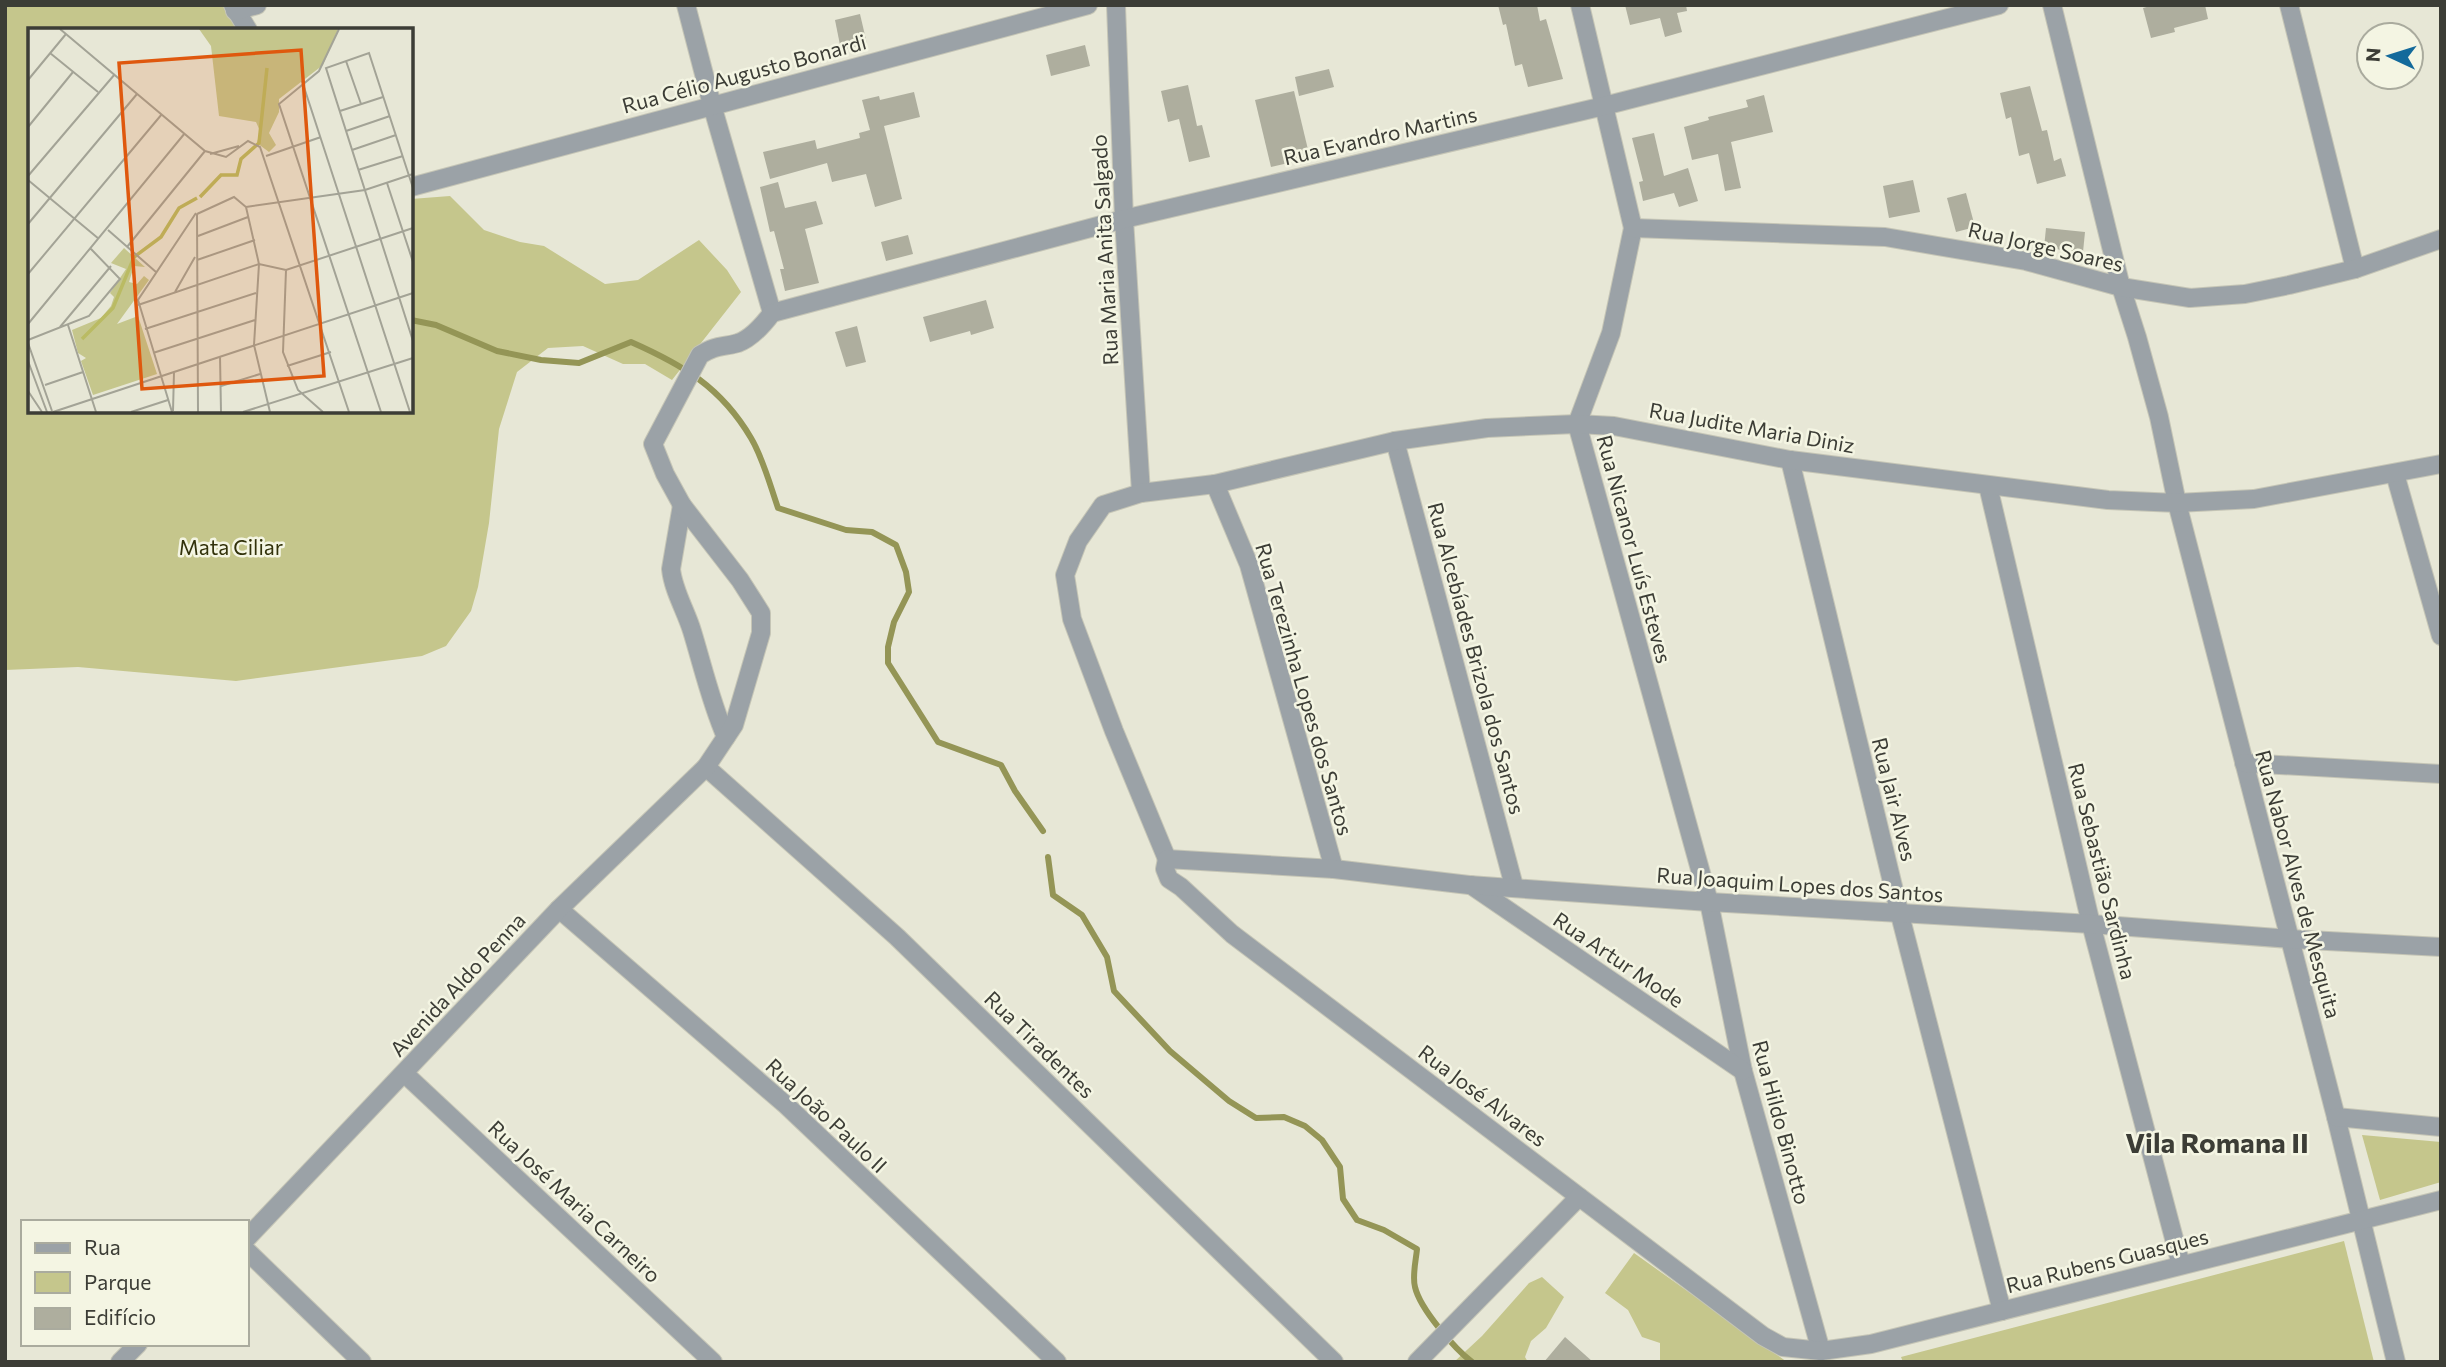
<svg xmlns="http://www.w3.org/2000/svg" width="2446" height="1367" font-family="Commissioner,sans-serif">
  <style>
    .green { fill: #c5c68c }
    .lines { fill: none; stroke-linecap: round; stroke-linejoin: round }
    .stream { stroke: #949556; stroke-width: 6 }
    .building { fill: #aeae9e }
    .street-casing { stroke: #c5c5b6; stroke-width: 20 }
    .street { stroke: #9ba2a7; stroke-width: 18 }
    .labels { text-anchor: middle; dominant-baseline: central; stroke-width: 5; stroke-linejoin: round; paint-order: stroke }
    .street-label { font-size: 21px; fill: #3c3d36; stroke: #f4f5e3 }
    .park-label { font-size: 21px; fill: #32320b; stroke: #f4f5e3 }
    .district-label { font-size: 28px; font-weight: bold; fill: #3c3d36; stroke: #f4f5e3 }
    .inset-river { fill: none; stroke: #babb63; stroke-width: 3.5 }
    .inset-road { fill: none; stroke: #a3a396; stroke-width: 2 }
    .view { fill: #df580e; fill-opacity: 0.15; stroke: #df580e; stroke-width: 3.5 }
    .inset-edge { fill: none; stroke: #3c3d36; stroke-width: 3.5 }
  </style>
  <rect width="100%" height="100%" fill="#e7e7d6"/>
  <!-- green -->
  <g class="green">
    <path d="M5 5H224L237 30H30V411H411V199L450 196 484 230 520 242 544 246 605 284 638 280 699 240 727 270 741 292 672 380 645 364H623L583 346 548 348 517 372 499 429 489 523 478 587 471 611 446 646 422 656 236 681 78 667 5 670Z"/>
    <path d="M2362 1135 2441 1142V1182L2380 1200Z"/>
    <path d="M2344 1241 2374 1362H1903L1901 1357Z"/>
    <path d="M1634 1253 1787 1362H1660V1343L1642 1337 1628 1310 1605 1293Z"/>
    <path d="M1542 1277 1564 1297 1546 1328 1531 1341 1525 1357 1528 1362H1454L1482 1336 1529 1283Z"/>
  </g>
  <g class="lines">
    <!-- stream -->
    <g class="stream">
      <path d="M411 320 436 325 497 351 541 360 579 363 631 342C683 365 721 387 751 438 763 458 770 485 778 508L846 530 872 532 896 545 906 572 909 592 894 622 888 647V663L938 742 1001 765 1015 791 1043 831"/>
      <path d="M1048 857 1053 895 1082 915 1107 957 1114 991 1170 1051 1229 1101 1256 1118 1284 1117 1305 1126 1322 1140 1340 1167 1343 1199 1357 1220 1384 1230 1417 1249C1416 1260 1412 1276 1415 1287 1420 1309 1455 1349 1472 1362"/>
    </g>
  </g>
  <!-- building -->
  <g class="building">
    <path d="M1498 5H1537L1540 21 1546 19 1563 79 1528 87 1522 64 1515 66 1506 24 1503 25Z"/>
    <path d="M1625 5H1686L1687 11 1677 13 1682 32 1665 37 1660 18 1630 25Z"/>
    <path d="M2154 5H2205L2208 19 2174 28 2175 32 2151 38 2143 8Z"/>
    <path d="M860 14 867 44 841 50 835 20Z"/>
    <path d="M1085 45 1090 66 1051 76 1046 55Z"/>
    <path d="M1329 69 1334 87 1299 96 1295 77Z"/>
    <path d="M1188 85 1197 126 1202 125 1210 157 1189 162 1179 119 1168 122 1161 91Z"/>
    <path d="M2030 86 2042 131 2047 130 2054 161 2061 158 2066 176 2037 184 2029 153 2019 156 2011 117 2006 119 2000 93Z"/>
    <path d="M1294 91 1310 158 1271 167 1255 100Z"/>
    <path d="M914 92 920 117 884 126 902 199 875 207 866 174 832 182 827 163 770 179 763 152 815 140 817 149 860 138 859 133 870 130 862 100 879 96 880 100Z"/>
    <path d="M1764 95 1773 132 1731 142 1741 188 1725 191 1718 154 1692 160 1684 127 1709 120 1708 117 1748 107 1746 100Z"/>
    <path d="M1654 133 1664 176 1688 168 1698 201 1679 207 1674 193 1643 201 1639 182 1643 181 1632 138Z"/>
    <path d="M1913 180 1920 212 1889 218 1883 186Z"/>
    <path d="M778 182 785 208 816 201 823 224 805 229 819 283 785 291 780 269H784L774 231 770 232 760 187Z"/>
    <path d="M1966 193 1975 227 1956 232 1947 198Z"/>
    <path d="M2046 228 2085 232 2083 252 2044 248Z"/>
    <path d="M908 235 913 254 886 261 881 242Z"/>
    <path d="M986 300 994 328 971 335 970 331 930 342 923 317Z"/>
    <path d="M857 326 866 362 846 367 835 332Z"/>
    <path d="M1565 1337 1593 1362H1544Z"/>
  </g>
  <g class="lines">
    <!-- street casing -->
    <g class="street-casing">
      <g id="street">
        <path d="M233 5 248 30"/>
        <path d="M686 5 712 105 772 313"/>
        <path d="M1116 5 1124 219 1141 493"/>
        <path d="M1580 5 1633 228 1611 333 1577 424 1709 902 1743 1071 1821 1351"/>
        <path d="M2052 5 2121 287 2137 337 2159 417 2177 503 2336 1117 2396 1362"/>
        <path d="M2289 5 2355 269"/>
        <path d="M235 11 257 5"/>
        <path d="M411 187 1088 5"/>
        <path d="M1633 228 1885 237 2026 261 2121 287 2190 298 2245 294 2289 285 2355 269 2441 239"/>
        <path d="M772 313 1124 219 1604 106 1999 5"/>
        <path d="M1395 441 1514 886"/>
        <path d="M1790 460 1900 915 2002 1311"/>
        <path d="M2395 474 2441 636"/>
        <path d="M1215 484 1249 565 1334 869"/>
        <path d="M1988 486 2091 924 2181 1265"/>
        <path d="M682 505 671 569C673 590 686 611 692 631 703 667 711 703 726 737"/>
        <path d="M2244 763 2441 774"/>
        <path d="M706 767 897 937 1334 1362"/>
        <path d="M1167 859 1114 731 1072 619 1065 575 1078 541 1103 505 1141 493 1215 484 1395 441 1487 428 1577 424 1614 426 1790 460 2108 500 2177 503 2254 499 2441 464"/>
        <path d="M1471 885 1743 1071"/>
        <path d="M559 909 786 1105 1057 1362"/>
        <path d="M2441 947 2290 939 2091 924 1709 902 1469 885 1334 869 1167 859 1165 869 1169 879 1181 887 1232 934 1763 1336 1783 1347 1821 1351 1871 1344 2441 1200"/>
        <path d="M405 1074 713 1362"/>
        <path d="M2336 1117 2441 1127"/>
        <path d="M247 1238 559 909 706 767 734 725 761 633V613L740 580 682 505 665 474 653 444 700 355C718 344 721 348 738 343 752 338 763 325 772 313"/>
        <path d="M247 1251 362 1362"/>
        <path d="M120 1362 138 1344"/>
        <path d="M1417 1362 1579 1197"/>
      </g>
    </g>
    <!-- street -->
    <use href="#street" class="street"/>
  </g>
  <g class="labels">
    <!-- street labels -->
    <g class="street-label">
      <text transform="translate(744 73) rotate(-15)">Rua Célio Augusto Bonardi</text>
      <text transform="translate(1380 135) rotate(-13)">Rua Evandro Martins</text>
      <text transform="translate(2046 246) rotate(13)">Rua Jorge Soares</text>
      <text transform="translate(1104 250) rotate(-93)">Rua Maria Anita Salgado</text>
      <text transform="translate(1752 427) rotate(10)">Rua Judite Maria Diniz</text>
      <text transform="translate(1635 549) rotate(75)">Rua Nicanor Luís Esteves</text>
      <text transform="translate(1477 658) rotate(75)">Rua Alcebíades Brizola dos Santos</text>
      <text transform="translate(1305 689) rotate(74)">Rua Terezinha Lopes dos Santos</text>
      <text transform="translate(1895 799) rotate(76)">Rua Jair Alves</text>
      <text transform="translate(2103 871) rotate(76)">Rua Sebastião Sardinha</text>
      <text transform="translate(1800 884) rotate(4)">Rua Joaquim Lopes dos Santos</text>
      <text transform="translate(2299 884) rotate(75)">Rua Nabor Alves de Mesquita</text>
      <text transform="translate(1619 959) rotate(34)">Rua Artur Mode</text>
      <text transform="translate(457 984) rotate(-47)">Avenida Aldo Penna</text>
      <text transform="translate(1040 1044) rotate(44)">Rua Tiradentes</text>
      <text transform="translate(1483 1095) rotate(37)">Rua José Alvares</text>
      <text transform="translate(827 1115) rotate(43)">Rua João Paulo II</text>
      <text transform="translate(1782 1122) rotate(75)">Rua Hildo Binotto</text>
      <text transform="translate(575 1201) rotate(43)">Rua José Maria Carneiro</text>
      <text transform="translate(2107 1260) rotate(-14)">Rua Rubens Guasques</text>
    </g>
    <!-- park labels -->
    <g class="park-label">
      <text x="231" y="546">Mata Ciliar</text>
    </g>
    <!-- district labels -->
    <g class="district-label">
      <text x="2217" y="1142">Vila Romana II</text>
    </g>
  </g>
  <!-- overview -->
  <g transform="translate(28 28)">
    <rect width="385" height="385" fill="#e7e7d6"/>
    <path d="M171 1H310L295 37 251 71V84L241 105 248 117 241 124 229 115 232 103 228 94 191 88 183 18ZM96 220 117 239 106 238 101 254 109 256 116 248 121 252 89 296 110 288 129 346 65 367 53 333 58 330 50 325 44 302 73 290 83 278 86 269 82 265 98 241 83 235Z" fill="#c5c68c"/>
    <path class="inset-river" d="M172 169 193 147H209L213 131 231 115 239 40M54 311 85 280 106 229 133 209 151 180 169 170"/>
    <path class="inset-road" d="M32 1 177 123 198 129 220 113 232 119 321 384M311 1 291 43 251 76 353 384M22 25 70 64M318 33 333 76M0 52 38 6M274 53 382 384M312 83 355 69M0 99 45 44M318 103 362 88M324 122 368 107M182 126 211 118M238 128 293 109M330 142 375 128M0 148 87 46M0 152 71 211M359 155 385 234M385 160 341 25 298 40 385 313M218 179 337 162 385 146M169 186 206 169 218 179 231 236 226 317 242 384M169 186 170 384M0 196 109 66M80 202 128 244M170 208 220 189M99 219 177 123M169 232 227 212M258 242 255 324 270 362 295 384M0 246 134 86M147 264 167 229M110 277 231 236 258 242 385 200M0 296 157 105M40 297 68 384M32 299 83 238M117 301 228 265M0 312 61 288 92 251 63 221M0 315 24 383M125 325 227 292M192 328 193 384M0 333 19 384M259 338 303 324M17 357 55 344M193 358 232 346M0 363 14 384M145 383 146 344M25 384 385 265M103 384 140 372M144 384 110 272 168 185M215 384 385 330"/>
    <path class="view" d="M273 22 296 348 114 361 91 35Z"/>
    <rect width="385" height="385" class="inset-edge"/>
  </g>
  <!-- border -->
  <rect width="2446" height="1367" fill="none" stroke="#3c3d36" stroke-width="14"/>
  <!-- legend -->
  <rect x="21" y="1220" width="228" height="126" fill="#f4f5e3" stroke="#aaab9e" stroke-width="2"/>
  <rect x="35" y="1243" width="35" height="10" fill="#9ba2a7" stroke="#aaab9e" stroke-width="2"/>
  <text x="84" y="1255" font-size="21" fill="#3c3d36">Rua</text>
  <rect x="35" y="1272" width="35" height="21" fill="#c5c68c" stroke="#aaab9e" stroke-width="2"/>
  <text x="84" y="1290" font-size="21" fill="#3c3d36">Parque</text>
  <rect x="35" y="1308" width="35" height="21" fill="#aeae9e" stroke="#aaab9e" stroke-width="2"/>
  <text x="84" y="1325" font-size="21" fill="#3c3d36">Edifício</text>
  <!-- north arrow -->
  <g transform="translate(2390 56) rotate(274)"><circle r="33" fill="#f4f5e3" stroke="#aaab9e" stroke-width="2"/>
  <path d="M0-5L12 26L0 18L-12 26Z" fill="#136a9b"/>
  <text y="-10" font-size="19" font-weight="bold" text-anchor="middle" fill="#3c3d36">N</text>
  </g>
</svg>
